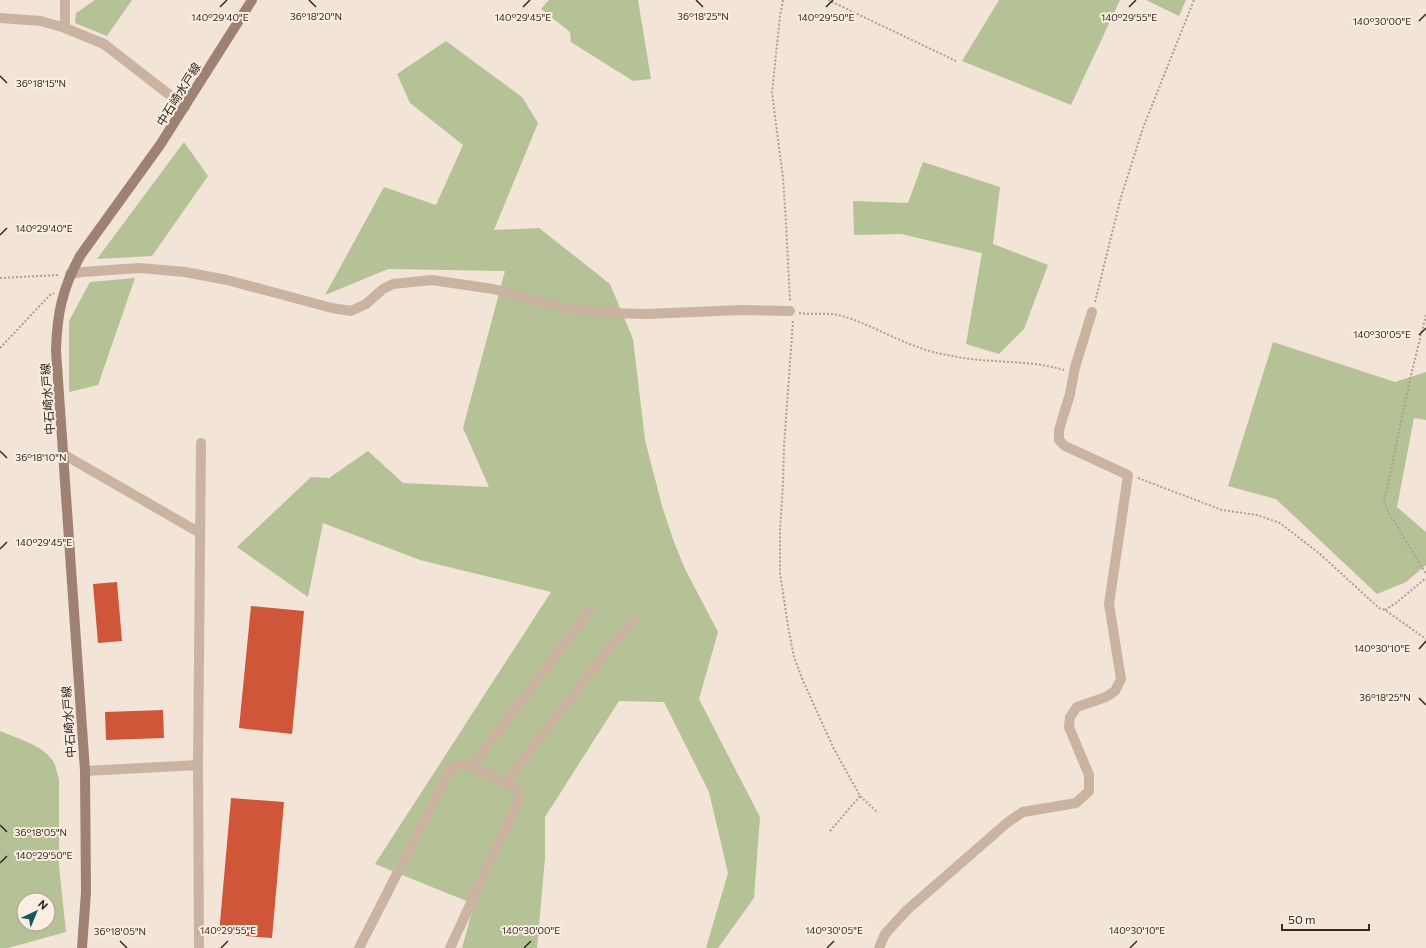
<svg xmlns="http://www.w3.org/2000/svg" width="1426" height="948" font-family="Commissioner,'Noto Sans JP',sans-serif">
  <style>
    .green { fill: #b5c295; fill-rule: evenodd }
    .building { fill: #cf5638 }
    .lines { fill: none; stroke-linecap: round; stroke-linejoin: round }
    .path { stroke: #b79c8c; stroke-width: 2; stroke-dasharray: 2 2; stroke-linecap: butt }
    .street { stroke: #cbb3a2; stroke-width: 10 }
    .secondary { stroke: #9e8173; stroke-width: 10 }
    .ticks { fill: none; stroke: #352925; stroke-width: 1.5 }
    .labels { text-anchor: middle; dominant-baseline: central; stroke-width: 4; stroke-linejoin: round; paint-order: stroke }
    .street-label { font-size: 12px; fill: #352925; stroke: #faeee2 }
    .ticks-label { font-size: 10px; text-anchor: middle; fill: #352925; stroke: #faeee2; stroke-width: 4; stroke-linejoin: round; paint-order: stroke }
  </style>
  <rect width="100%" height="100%" fill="#f2e4d6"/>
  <!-- green -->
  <g class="green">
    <path d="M95 0H132L107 36 75 23 76 13Z"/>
    <path d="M549 0H638L651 79 633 81 571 42 570 32 541 9Z"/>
    <path d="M999 0H1120L1071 105 962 61Z"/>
    <path d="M1146 0H1186L1179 16Z"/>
    <path d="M446 41 522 97 538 123 494 230 539 228 610 284 633 339 645 440 662 506 674 542 685 569 718 632 699 699 760 817 754 898 718 948H706L728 873 709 792 664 702 619 701 545 817V858L537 948H462L474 904 375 864 551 592 420 560 323 523 308 597 237 547 311 477 329 478 368 451 403 483 489 487 463 428 505 271 388 269 325 295 384 187 436 205 463 145 410 103 397 74Z"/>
    <path d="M184 142 208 176 152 256 97 259Z"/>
    <path d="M923 162 1000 187 993 244 1048 265 1024 329 999 354 966 344 982 253 901 234 854 235 853 201 908 203Z"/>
    <path d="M135 278 98 385 69 392V321L90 282Z"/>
    <path d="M1273 342 1395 382 1426 372V420L1414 418 1397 507 1426 532V565L1406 582 1377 594 1276 499 1228 486Z"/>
    <path d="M0 731C16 738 43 745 53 761 56 766 57 773 59 779V866L66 932 8 948H0ZM24 900H48V924H24Z"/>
  </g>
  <!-- building -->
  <g class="building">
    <path d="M117 582 122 641 98 643 93 584Z"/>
    <path d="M251 606 304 611 292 734 239 728Z"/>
    <path d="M163 710 164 738 106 740 105 712Z"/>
    <path d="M231 798 284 802 272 938 219 934Z"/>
  </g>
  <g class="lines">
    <!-- path -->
    <g class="path">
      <path d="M783 0 780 16 772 93 783 178 786 223 790 301"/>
      <path d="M828 0 956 61"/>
      <path d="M0 278 59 275"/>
      <path d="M1095 302 1121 197 1143 128 1194 0"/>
      <path d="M799 313C814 315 828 312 842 316 867 323 890 337 915 346 927 351 940 354 953 356 989 364 1028 359 1064 370"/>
      <path d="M1426 315 1410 379 1384 503 1389 513 1426 574"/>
      <path d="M793 321 784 446 783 484 780 529V573L788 626 794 657 803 681 834 749 860 796 878 813"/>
      <path d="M0 348 50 295 54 293"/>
      <path d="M1138 478 1222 510 1257 515 1280 523 1320 554 1379 608 1385 610 1426 639"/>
      <path d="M1385 610 1396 603 1426 578"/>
      <path d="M830 831 860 796"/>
    </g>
    <!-- street -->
    <g class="street">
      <path d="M65 0V28"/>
      <path d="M0 18 41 21 65 28 104 44 185 107"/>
      <path d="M70 274 82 272 140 268 185 272 227 280 332 308 351 311 366 304 383 289 393 284 432 280 493 289 569 309 611 313 647 314 741 310 790 311"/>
      <path d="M63 454 200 533"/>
      <path d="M472 766 590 610"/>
      <path d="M85 771 198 765"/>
      <path d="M505 783 607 651 634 621"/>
      <path d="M199 948 198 765 201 443"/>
      <path d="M359 948 450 770C452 768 455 765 457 764 466 762 512 784 518 791 519 793 520 795 520 797L450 948"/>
      <path d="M879 948 885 934 907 910 1008 822 1023 812 1076 803 1089 791V775L1069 727 1070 717 1077 707 1106 697 1115 691 1121 679 1109 604 1128 475 1065 446 1059 440V430L1070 394 1075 367 1092 312"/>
    </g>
    <!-- secondary -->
    <path class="secondary" d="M82 948 86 892 85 771 56 351C57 314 62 289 80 256L160 145 252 0"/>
  </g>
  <!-- ticks -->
  <path class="ticks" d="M309 0 316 7M696 0 703 7M220 7 227 0M523 7 530 0M826 7 833 0M1129 7 1136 0M1419 21 1426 14M0 76 7 83M0 235 7 228M1419 335 1426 328M0 451 7 458M0 549 7 542M1419 649 1426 641M1419 698 1426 705M0 825 7 832M0 863 7 856M120 941 127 948M221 948 228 941M524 948 531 941M827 948 834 941M1130 948 1137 941"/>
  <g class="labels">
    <!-- street labels -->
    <g class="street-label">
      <text transform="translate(178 94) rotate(-58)">中石崎水戸線</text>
      <text transform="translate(47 399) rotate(-94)">中石崎水戸線</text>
      <text transform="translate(68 722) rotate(-94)">中石崎水戸線</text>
    </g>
  </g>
  <g class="ticks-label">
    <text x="316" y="20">36°18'20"N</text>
    <text x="703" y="20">36°18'25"N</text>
    <text x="220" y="21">140°29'40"E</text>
    <text x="523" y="21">140°29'45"E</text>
    <text x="826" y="21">140°29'50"E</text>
    <text x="1129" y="21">140°29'55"E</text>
    <text x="1382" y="25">140°30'00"E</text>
    <text x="41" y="87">36°18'15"N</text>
    <text x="44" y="232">140°29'40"E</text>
    <text x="1382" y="338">140°30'05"E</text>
    <text x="41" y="461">36°18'10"N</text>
    <text x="44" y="546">140°29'45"E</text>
    <text x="1382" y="652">140°30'10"E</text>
    <text x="1385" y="701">36°18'25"N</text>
    <text x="41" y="836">36°18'05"N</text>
    <text x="44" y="859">140°29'50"E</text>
    <text x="228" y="934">140°29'55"E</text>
    <text x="531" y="934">140°30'00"E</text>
    <text x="834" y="934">140°30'05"E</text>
    <text x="1137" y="934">140°30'10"E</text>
    <text x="120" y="935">36°18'05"N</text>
  </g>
  <!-- north arrow -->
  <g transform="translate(36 912) rotate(44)"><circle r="19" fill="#faeee2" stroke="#ab9f96"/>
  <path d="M0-3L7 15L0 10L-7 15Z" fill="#185759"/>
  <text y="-6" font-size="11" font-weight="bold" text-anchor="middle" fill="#352925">N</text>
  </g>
  <!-- scale -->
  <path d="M1282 924v6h87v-6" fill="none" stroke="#352925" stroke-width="2"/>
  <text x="1288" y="924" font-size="12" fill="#352925" stroke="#faeee2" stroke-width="3" paint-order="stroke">50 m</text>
</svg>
